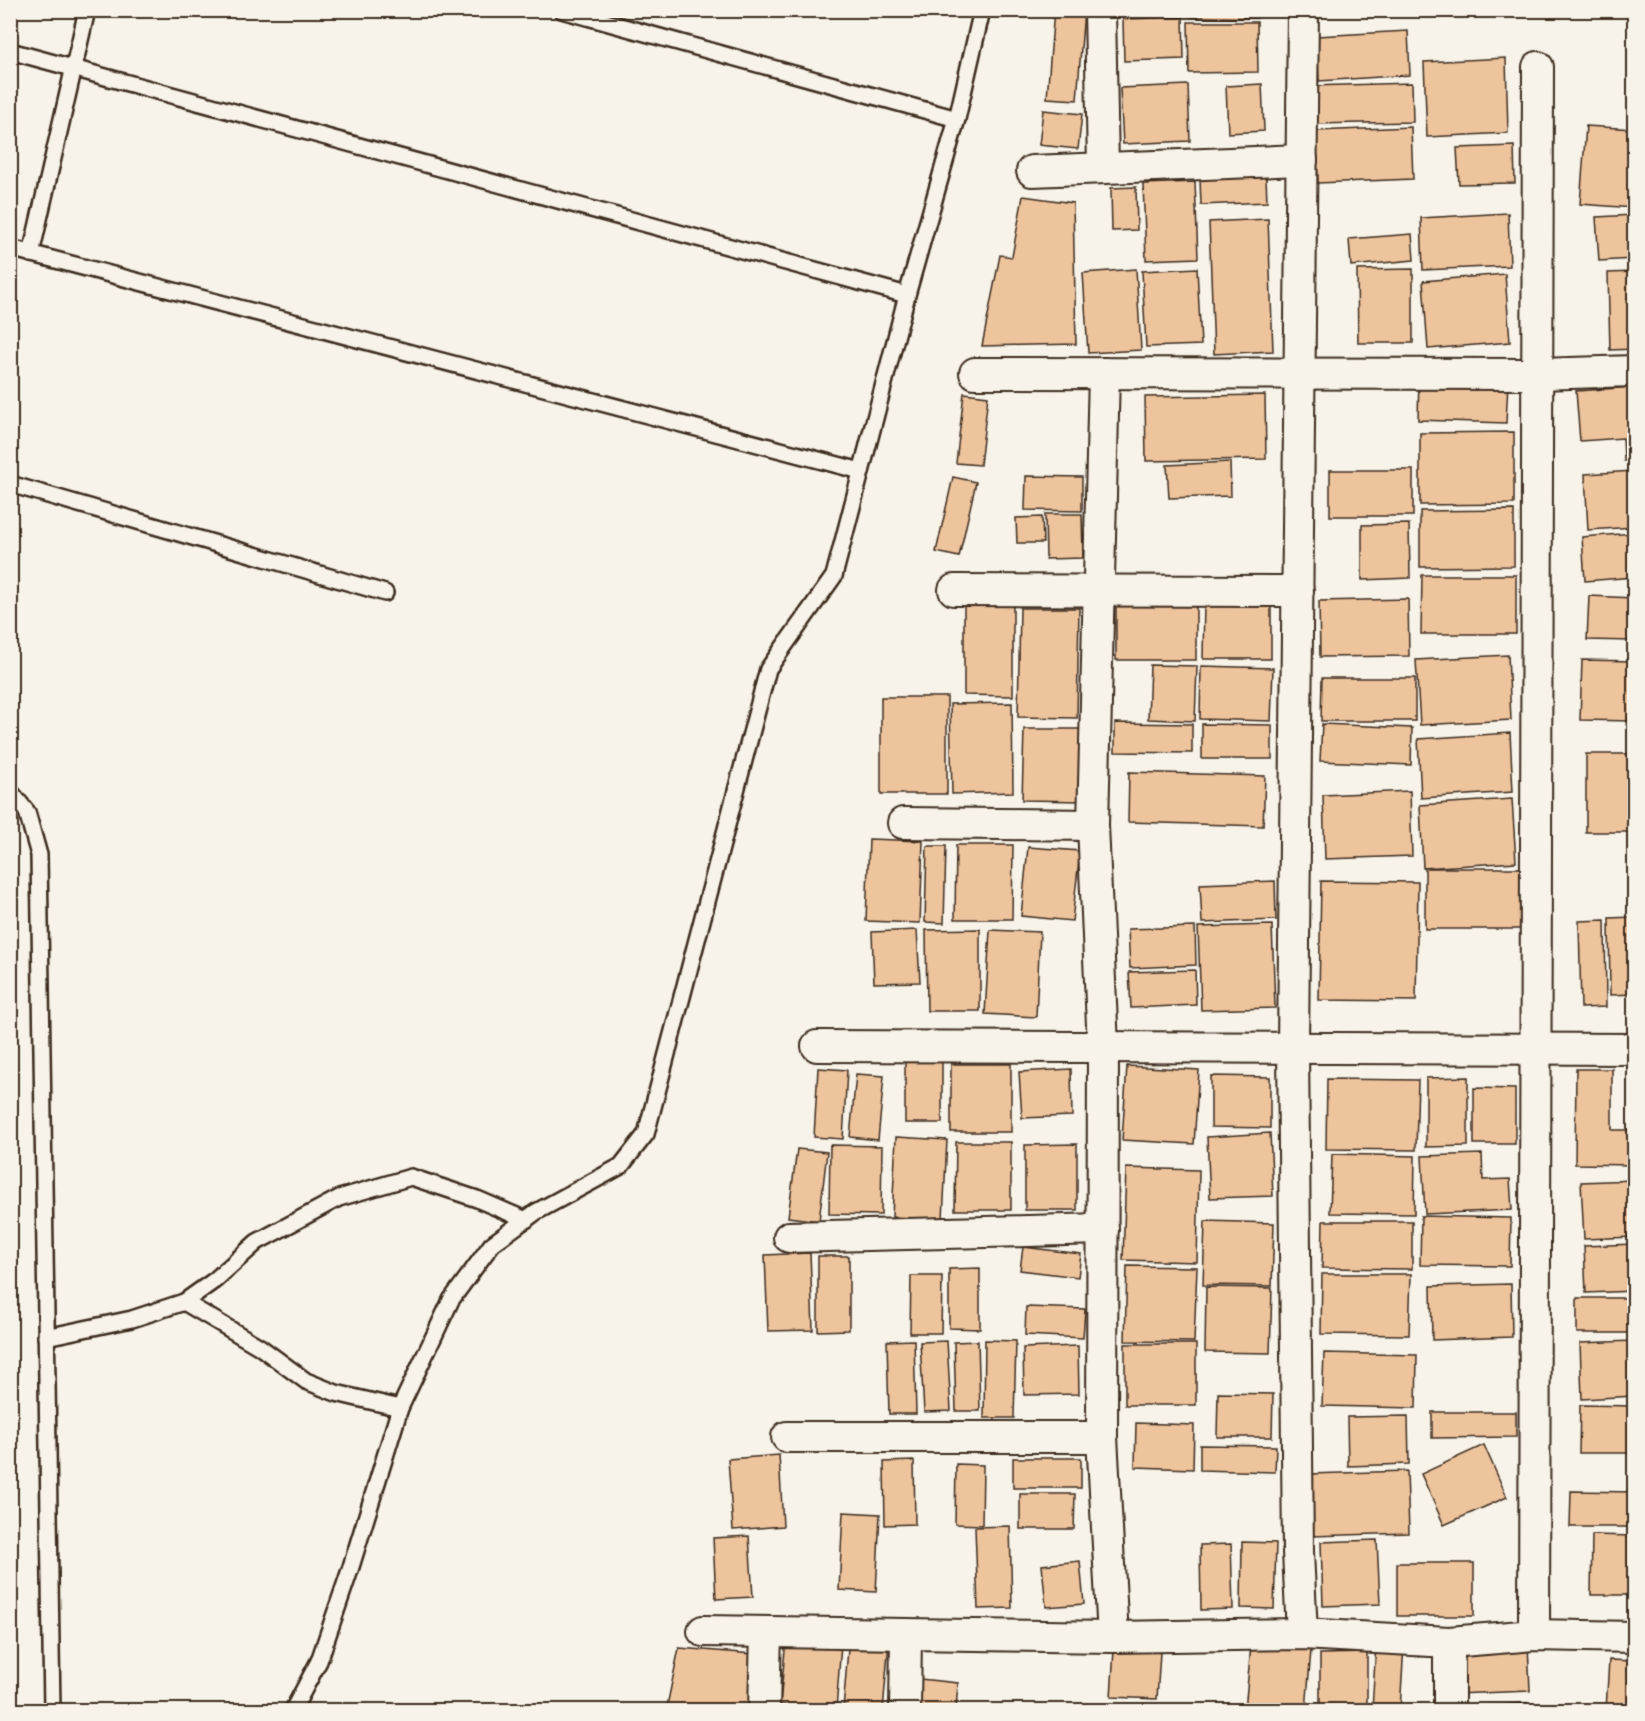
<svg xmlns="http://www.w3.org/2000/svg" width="1645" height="1721" font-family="Pangolin,sans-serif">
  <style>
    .building { fill: #eec49d; stroke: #3b2a1e; stroke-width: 1.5 }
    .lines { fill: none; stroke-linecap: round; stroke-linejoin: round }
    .service-casing { stroke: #3b2a1e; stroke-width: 20 }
    .minor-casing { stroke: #3b2a1e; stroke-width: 34 }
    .service { stroke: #f7f3e8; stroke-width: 15 }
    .minor { stroke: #f7f3e8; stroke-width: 30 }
  </style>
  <rect width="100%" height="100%" fill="#f7f3e8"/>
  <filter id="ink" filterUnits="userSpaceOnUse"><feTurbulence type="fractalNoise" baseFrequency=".0167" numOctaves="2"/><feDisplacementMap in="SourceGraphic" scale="12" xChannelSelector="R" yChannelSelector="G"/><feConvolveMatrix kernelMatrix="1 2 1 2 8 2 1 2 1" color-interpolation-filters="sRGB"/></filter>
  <g filter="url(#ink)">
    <!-- building -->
    <g class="building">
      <path d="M1054 10H1084L1077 100 1047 98Z"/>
      <path d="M1191 10H1258L1257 18 1191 17Z"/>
      <path d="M1183 17 1184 59 1124 61 1123 19Z"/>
      <path d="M1188 22H1257L1258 72 1189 73Z"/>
      <path d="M1408 31 1410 75 1319 81 1317 36Z"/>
      <path d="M1506 58 1508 133 1427 137 1424 62Z"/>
      <path d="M1412 83 1413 122 1312 124 1311 86Z"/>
      <path d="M1262 84 1264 131 1228 133 1226 86Z"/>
      <path d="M1188 85 1190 141 1123 144 1120 88Z"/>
      <path d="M1043 110 1082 114 1078 149 1039 145Z"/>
      <path d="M1586 126 1634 129V208L1580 204Z"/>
      <path d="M1411 127 1413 179 1318 183 1316 131Z"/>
      <path d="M1514 146 1515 183 1459 184 1457 148Z"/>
      <path d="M1266 177 1267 202 1201 205 1200 179Z"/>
      <path d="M1195 182 1198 258 1146 260 1143 184Z"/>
      <path d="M1136 187 1137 230 1112 231 1111 188Z"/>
      <path d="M1023 196 1073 203 1076 344 982 346 1000 255 1012 257Z"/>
      <path d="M1508 213 1510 266 1423 270 1421 218Z"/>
      <path d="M1634 215V259L1599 261 1596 217Z"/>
      <path d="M1268 219 1273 351 1214 354 1209 222Z"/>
      <path d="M1412 234 1414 260 1351 266 1349 239Z"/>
      <path d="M1197 268 1201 345 1146 347 1142 271Z"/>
      <path d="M1136 269 1141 350 1088 353 1083 273Z"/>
      <path d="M1413 269V343H1358L1357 270Z"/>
      <path d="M1634 272V349L1610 350 1608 273Z"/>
      <path d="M1505 274 1510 342 1428 349 1423 281Z"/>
      <path d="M1419 378 1508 382 1506 423 1418 420Z"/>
      <path d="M1634 387V461H1624L1623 438 1580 441 1576 391Z"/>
      <path d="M964 393 988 396 980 465 956 463Z"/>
      <path d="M1265 395 1266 459 1146 461 1145 397Z"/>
      <path d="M1514 432V504L1420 505V433Z"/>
      <path d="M1230 462 1231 496 1169 498 1167 465Z"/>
      <rect x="1330" y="470" width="83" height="46"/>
      <path d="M1634 471V527L1588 530 1585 474Z"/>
      <path d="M1026 476 1082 477V511L1025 510Z"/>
      <path d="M953 477 976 482 959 557 936 552Z"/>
      <path d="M1514 510V566L1420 567V511Z"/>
      <path d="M1045 514H1082L1083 558 1046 559Z"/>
      <path d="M1042 517 1043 543H1017L1016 518Z"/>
      <path d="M1409 524 1410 578 1362 580V525Z"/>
      <path d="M1634 533V577L1585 581 1582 537Z"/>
      <path d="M1422 575H1516V634H1421Z"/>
      <path d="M1589 596 1634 598V641L1587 640Z"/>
      <path d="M1408 599 1409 656 1320 657 1319 601Z"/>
      <path d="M1196 600V660H1116V601Z"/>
      <path d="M1204 601H1271V659H1203Z"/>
      <path d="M964 604H1013V696L964 695Z"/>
      <path d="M1020 608H1079L1077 718 1018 717Z"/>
      <path d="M1508 655 1511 720 1420 725 1416 660Z"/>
      <path d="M1582 660 1634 661V721L1580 720Z"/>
      <path d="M1150 665 1197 666 1195 721 1148 719Z"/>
      <path d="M1201 666 1273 668 1271 721 1200 719Z"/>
      <path d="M1322 678H1415V721H1321Z"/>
      <rect x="881" y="697" width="66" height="97"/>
      <path d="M1012 703 1013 792 952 794 950 704Z"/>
      <path d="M1115 723 1192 724V753L1115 752Z"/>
      <path d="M1202 724 1272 725V759H1202Z"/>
      <path d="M1322 724 1412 728 1411 765 1320 761Z"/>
      <path d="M1024 729H1085L1083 801 1022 800Z"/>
      <path d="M1510 733 1513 792 1421 798 1418 739Z"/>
      <rect x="1586" y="754" width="48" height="78"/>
      <path d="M1129 772 1265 776 1263 826 1128 822Z"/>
      <path d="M1410 791 1412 856 1325 859 1323 795Z"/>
      <path d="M1512 799 1516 862 1423 868 1420 805Z"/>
      <path d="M869 839 923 841 920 923 866 921Z"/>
      <path d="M956 845H1013L1012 919H955Z"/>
      <path d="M927 846H946L944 923 925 922Z"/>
      <path d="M1028 847 1080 851 1072 921 1021 916Z"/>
      <path d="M1425 868H1525L1524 929H1425Z"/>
      <path d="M1275 881 1276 920 1202 923 1200 884Z"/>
      <path d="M1321 881 1418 882 1416 1001 1319 1000Z"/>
      <path d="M1634 917V994L1610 995 1609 918Z"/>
      <path d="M1605 920 1606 1007 1581 1008 1579 921Z"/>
      <path d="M1272 925 1275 1008 1201 1010 1198 927Z"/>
      <path d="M1195 927 1196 965 1130 968 1128 929Z"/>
      <path d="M980 929V1011H927L926 930Z"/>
      <path d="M917 930 920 982 874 983 872 932Z"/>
      <path d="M990 930 1040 932 1036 1017 985 1014Z"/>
      <path d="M1195 970 1196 1005 1131 1008 1129 972Z"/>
      <path d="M905 1050 942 1051V1123H905Z"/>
      <rect x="951" y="1064" width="60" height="68"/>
      <path d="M1127 1066 1199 1070 1194 1144 1122 1140Z"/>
      <path d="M818 1068 847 1070 843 1139 814 1137Z"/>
      <path d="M1071 1069 1072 1116 1022 1118 1019 1072Z"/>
      <path d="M1576 1069H1612V1130H1634V1165L1575 1164Z"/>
      <path d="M856 1074 884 1076 878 1140 850 1137Z"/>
      <path d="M1211 1076 1270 1077V1128L1211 1127Z"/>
      <path d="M1468 1077V1146L1426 1147V1078Z"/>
      <path d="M1327 1079 1418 1080 1416 1150 1326 1149Z"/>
      <path d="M1474 1088 1515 1089V1144H1474Z"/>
      <path d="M1270 1133 1273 1196 1210 1198 1207 1137Z"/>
      <path d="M896 1137 947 1140 943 1219 892 1217Z"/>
      <path d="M956 1142H1011V1210H955Z"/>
      <path d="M1077 1144V1210H1025V1145Z"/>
      <path d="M830 1145 882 1146 881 1215 829 1214Z"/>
      <path d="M797 1149 827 1152 819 1221 788 1217Z"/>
      <path d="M1332 1154 1415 1156 1414 1214 1330 1213Z"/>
      <path d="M1482 1154 1483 1180 1510 1179 1512 1210 1425 1214 1422 1156Z"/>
      <path d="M1126 1168 1199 1170 1197 1262 1123 1260Z"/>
      <path d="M1634 1180V1237L1584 1239 1581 1182Z"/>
      <path d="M1421 1216 1511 1218 1510 1266 1420 1265Z"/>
      <path d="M1205 1221 1274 1223 1272 1286 1203 1285Z"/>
      <path d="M1323 1221H1412V1269L1322 1268Z"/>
      <path d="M1634 1244V1291L1586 1293 1584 1246Z"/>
      <path d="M1023 1247 1081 1254 1078 1277 1020 1270Z"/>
      <path d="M810 1253 813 1330 768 1331 765 1255Z"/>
      <path d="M818 1256H849V1330L818 1331Z"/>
      <path d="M1127 1266 1197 1267 1194 1342 1125 1341Z"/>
      <path d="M980 1268V1329L949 1328V1269Z"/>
      <path d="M1322 1274H1411L1409 1335 1321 1334Z"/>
      <path d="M911 1276H942L941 1333H910Z"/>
      <path d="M1511 1284 1512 1337 1432 1340 1431 1286Z"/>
      <path d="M1206 1287 1272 1288 1270 1353 1205 1352Z"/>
      <rect x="1577" y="1298" width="57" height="35"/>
      <path d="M1026 1307 1085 1309 1083 1338 1025 1335Z"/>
      <path d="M914 1340 916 1414H889L887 1341Z"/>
      <path d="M985 1340 1016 1341 1014 1418H984Z"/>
      <path d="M947 1341 951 1411 924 1412 920 1342Z"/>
      <path d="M978 1341 980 1411H956L954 1342Z"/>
      <path d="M1634 1341V1396L1582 1399 1580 1343Z"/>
      <rect x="1125" y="1344" width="71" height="61"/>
      <path d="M1078 1346 1079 1394 1024 1395 1023 1348Z"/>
      <path d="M1324 1353 1417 1355 1416 1408 1322 1406Z"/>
      <path d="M1218 1393 1273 1394 1272 1437H1217Z"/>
      <path d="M1580 1405 1634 1406V1453H1579Z"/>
      <path d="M1432 1412H1516V1437L1432 1438Z"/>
      <path d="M1408 1416 1409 1464 1348 1466 1347 1417Z"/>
      <path d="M1136 1423 1194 1425 1193 1469 1135 1467Z"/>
      <path d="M1200 1445 1276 1446 1275 1472 1200 1470Z"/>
      <path d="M1484 1445 1507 1497 1444 1525 1421 1474Z"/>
      <path d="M779 1455 783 1526 733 1530 728 1459Z"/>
      <rect x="1013" y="1458" width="68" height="30"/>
      <path d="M914 1461 915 1524 885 1525 884 1462Z"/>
      <path d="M956 1464 983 1465 982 1525 955 1524Z"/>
      <path d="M1407 1471 1409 1533 1311 1536 1309 1474Z"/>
      <path d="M1571 1491 1634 1492V1527H1570Z"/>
      <path d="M1020 1494H1075L1074 1529H1020Z"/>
      <path d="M843 1512 880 1514 876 1592 839 1590Z"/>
      <path d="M1010 1526 1012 1608 978 1609 975 1527Z"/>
      <path d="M1592 1535 1634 1536V1595H1591Z"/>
      <path d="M749 1536 753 1597 716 1599 713 1538Z"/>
      <path d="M1377 1540 1380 1604 1323 1606 1321 1542Z"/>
      <path d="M1242 1542 1276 1543 1274 1609 1241 1608Z"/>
      <path d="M1231 1544 1233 1609 1201 1610 1200 1545Z"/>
      <path d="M1080 1561 1084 1604 1046 1607 1042 1565Z"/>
      <rect x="1397" y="1563" width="77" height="53"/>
      <path d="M849 1637 889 1641 883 1710H843Z"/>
      <path d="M786 1639 841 1644 836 1710 780 1705Z"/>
      <path d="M1376 1644 1404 1645 1400 1710H1372Z"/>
      <path d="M1528 1644 1530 1691 1454 1694 1452 1646Z"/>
      <path d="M1251 1645 1311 1650 1306 1710H1245Z"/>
      <path d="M679 1648 753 1654 748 1710H697L667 1706Z"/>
      <path d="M1114 1650 1160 1652 1157 1699 1111 1697Z"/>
      <path d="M1367 1653V1710H1320V1654Z"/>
      <path d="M1609 1660 1634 1661V1710H1606Z"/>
      <path d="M910 1678 958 1683 956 1710 907 1706Z"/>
      <path d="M1527 1703 1528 1710H1475L1474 1707Z"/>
    </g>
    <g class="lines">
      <!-- service casing -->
      <g class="service-casing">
        <g id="service">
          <path d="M562 10 957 119"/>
          <path d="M10 51 907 295"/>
          <path d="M10 248 861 471"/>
          <path d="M31 254 87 10"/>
          <path d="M10 484 385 593"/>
          <path d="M10 791 27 812 39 855 52 1710"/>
          <path d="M184 1302 260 1347 306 1381 336 1393 400 1408"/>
          <path d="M46 1337 132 1319 184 1302 215 1280 257 1242 339 1198 411 1177 477 1199 526 1220"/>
          <path d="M293 1710 319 1661 350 1570 400 1408 451 1300 492 1244 536 1212 621 1166 646 1134 768 669 834 576 907 295 957 119 982 10"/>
        </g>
      </g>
      <!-- minor casing -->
      <g class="minor-casing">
        <g id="minor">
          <path d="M1100 10 1103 168"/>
          <path d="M1032 171 1302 160"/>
          <path d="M975 373 1538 374 1634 371"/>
          <path d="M1104 373 1093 825 1103 1047 1102 1437 1113 1637"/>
          <path d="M954 590 1298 591"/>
          <path d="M903 823 1093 825"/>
          <path d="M817 1046 1634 1049"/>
          <path d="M789 1237 1103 1229"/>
          <path d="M787 1437H1102"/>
          <path d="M703 1631 1113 1637 1302 1634 1449 1642 1534 1635 1634 1637"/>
          <path d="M1302 1634 1298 1552 1293 1048 1303 10"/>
          <path d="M1534 1635 1538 67"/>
          <path d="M1449 1642V1710"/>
          <path d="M764 1710 766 1632"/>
          <path d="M905 1710 906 1634"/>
        </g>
      </g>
      <!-- service -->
      <use href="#service" class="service"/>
      <!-- minor -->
      <use href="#minor" class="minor"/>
    </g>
  </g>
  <!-- margin -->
  <rect width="1645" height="1721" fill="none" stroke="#f7f3e8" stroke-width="36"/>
  <rect x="18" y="18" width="1609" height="1685" fill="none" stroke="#3b2a1e" stroke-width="2" filter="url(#ink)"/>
</svg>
